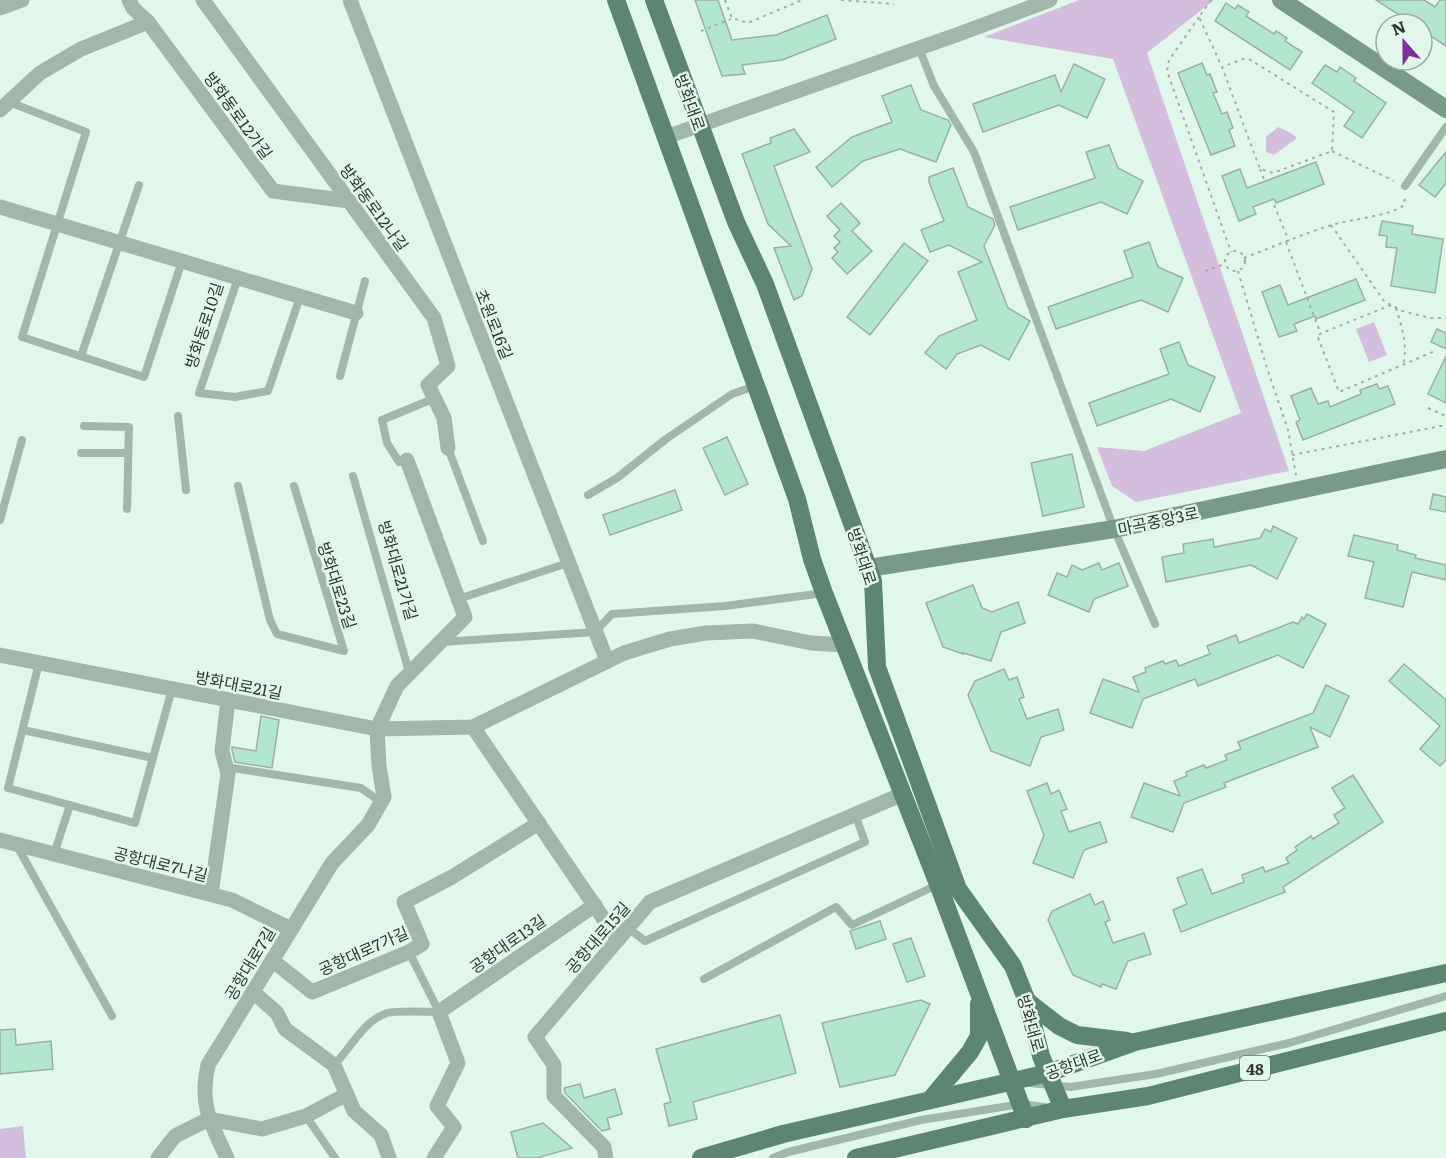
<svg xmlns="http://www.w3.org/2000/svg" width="1446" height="1158" font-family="Literata,'Noto Sans KR',serif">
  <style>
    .green { fill: #d3bede }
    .building { fill: #b2e7cd; stroke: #9bafa5; stroke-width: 1.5 }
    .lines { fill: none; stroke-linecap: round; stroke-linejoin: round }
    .path { stroke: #9fafa7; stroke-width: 2; stroke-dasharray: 3 4.5; stroke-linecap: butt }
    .lane { stroke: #a1b7ac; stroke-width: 8 }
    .street { stroke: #a1b7ac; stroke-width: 15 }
    .secondary { stroke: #799a8a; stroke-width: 18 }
    .primary { stroke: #5c8572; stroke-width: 18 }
    .labels { text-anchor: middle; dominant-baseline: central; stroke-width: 5; stroke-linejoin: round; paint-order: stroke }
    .shield { fill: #e2f7ec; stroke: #65716b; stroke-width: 1.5 }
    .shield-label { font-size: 15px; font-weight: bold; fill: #303834 }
    .street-label { font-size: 16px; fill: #303834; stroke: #e2f7ec }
  </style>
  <rect width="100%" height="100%" fill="#e2f7ec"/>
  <!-- green -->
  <g class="green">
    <path d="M1079 0H1214L1147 53 1289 471 1136 502 1112 486 1097 447 1144 451 1241 413 1113 59 984 37Z"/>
    <path d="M1278 127 1291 133 1297 138 1274 155 1266 152V137Z"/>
    <path d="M1374 322 1387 355 1369 362 1356 329Z"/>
    <path d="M23 1126 26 1158H0V1129Z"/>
  </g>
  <!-- building -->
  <g class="building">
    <path d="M695 0H718L732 40 776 35 827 15 836 39 782 60 742 65 745 74 722 76Z"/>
    <path d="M1376 0H1424L1435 7 1440 0H1446V46L1422 30V24H1413Z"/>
    <path d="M1226 3 1235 9 1238 5 1249 12 1246 16 1274 34 1276 31 1287 38 1285 41 1302 52 1290 70 1215 21Z"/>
    <path d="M1202 63 1207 75 1210 74 1217 92 1213 93 1222 114 1227 112 1233 128 1229 130 1235 146 1211 155 1178 73Z"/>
    <path d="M1074 64 1105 79 1087 118 1059 105 983 132 973 104 1055 75 1061 92Z"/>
    <path d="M1325 65 1337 72 1340 67 1356 78 1354 81 1386 103 1362 138 1344 126 1354 112 1312 83Z"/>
    <path d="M911 85 921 110 948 120 951 125 936 162 900 149 863 161 832 187 816 167 852 137 892 122 882 96Z"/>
    <path d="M794 129 810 152 774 166 812 269 802 296 794 300 774 248 791 246 768 224 742 154 771 143 770 138Z"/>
    <path d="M1109 145 1118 168 1143 181 1127 214 1101 202 1018 230 1010 207 1095 178 1086 152Z"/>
    <path d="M1446 152V183L1435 197 1419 185Z"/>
    <path d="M1316 162 1324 184 1276 203 1274 199 1253 207 1256 214 1239 221 1222 176 1240 169 1247 188Z"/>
    <path d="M953 168 968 207 993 219 995 225 984 246 1008 308 1030 321 1009 360 981 345 957 354 946 369 925 353 939 336 977 320 958 272 982 262 949 245 930 252 921 230 944 221 929 182V177Z"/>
    <path d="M841 203 860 223 852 231 872 251 847 274 832 258 838 252 834 248 840 242 834 236 840 230 827 216Z"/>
    <path d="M1382 221 1413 226 1412 234 1443 239 1435 293 1391 286 1397 248 1386 247 1387 236 1379 235Z"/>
    <path d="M1149 242 1158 267 1183 278 1168 312 1141 300 1056 329 1048 307 1133 277 1124 251Z"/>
    <path d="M904 243 928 261 870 335 847 317Z"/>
    <path d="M1356 279 1365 300 1316 319 1315 316 1294 324 1297 331 1279 337 1262 292 1280 285 1288 305Z"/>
    <path d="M1437 329 1446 333V349L1431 342Z"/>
    <path d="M1179 342 1188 365 1215 377 1200 412 1171 399 1097 426 1089 403 1169 374 1160 349Z"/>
    <path d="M1446 356V403L1428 394Z"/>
    <path d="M1377 384 1379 389 1388 386 1395 404 1303 440 1296 422 1300 420 1291 396 1311 388 1318 404 1328 401 1330 407 1361 394 1360 390Z"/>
    <path d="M727 437 748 484 725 495 703 448Z"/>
    <path d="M1072 454 1084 507 1043 516 1031 463Z"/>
    <path d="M675 490 682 510 610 535 603 515Z"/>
    <path d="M1433 494 1446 497V512L1430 509Z"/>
    <path d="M1273 526 1297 538 1277 579 1251 565 1166 582 1162 557 1184 553 1183 544 1213 539 1214 547 1260 538 1265 529 1271 532Z"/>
    <path d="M1354 535 1398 545 1397 550 1416 555 1415 558 1446 565V580L1412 572 1403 607 1365 598 1374 562 1348 556Z"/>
    <path d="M1099 563 1102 570 1119 563 1128 586 1094 599 1089 612 1048 595 1057 573 1067 577 1072 565 1082 570Z"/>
    <path d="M973 585 982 608 992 612 1018 602 1025 623 1001 632 991 661 963 653V654L943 647 926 603Z"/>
    <path d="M1307 614 1326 624 1303 668 1278 655 1198 686 1195 679 1143 699 1132 728 1090 713 1103 679 1139 692 1133 677 1146 672 1145 668 1163 661 1165 664 1176 660 1179 666 1210 654 1207 646 1236 635 1239 643 1293 622 1298 624 1302 617 1304 619Z"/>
    <path d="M1404 664 1446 700V760L1440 766 1420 749 1440 726 1389 681Z"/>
    <path d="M1004 669 1009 680 1017 677 1024 697 1019 699 1027 719 1058 709 1064 730 1041 737 1030 766 991 751 968 695 975 681Z"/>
    <path d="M1326 685 1349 696 1330 737 1310 727 1318 747 1224 783 1226 787 1184 803 1173 832 1131 817 1144 783 1180 796 1174 781 1187 776 1186 772 1204 765 1206 768 1227 760 1225 755 1241 749 1238 742 1313 713Z"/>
    <path d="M261 716 279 720 272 768 235 762 232 750V747L256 751Z"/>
    <path d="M1353 775 1383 822 1283 887 1285 892 1181 932 1173 910 1187 904 1177 878 1202 869 1212 894 1244 882 1242 875 1263 867 1265 872 1289 863 1286 858 1297 850 1295 847 1311 836 1313 839 1339 823 1334 815 1345 808 1332 788Z"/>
    <path d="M1047 783 1051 794 1059 790 1067 809 1061 811 1069 832 1100 822 1107 842 1084 850 1073 878 1033 863 1044 835 1027 791Z"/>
    <path d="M1090 894 1095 905 1103 901 1110 920 1105 922 1113 943 1144 933 1151 954 1128 961 1116 989 1102 984 1101 987 1073 975 1048 920 1052 911Z"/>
    <path d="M880 921 886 939 856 949 850 931Z"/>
    <path d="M911 938 925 976 907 982 893 944Z"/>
    <path d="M921 1000 930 1004 895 1075 840 1087 822 1023Z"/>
    <path d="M780 1015 796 1073 693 1102 697 1119 669 1126 664 1104 671 1102 656 1049Z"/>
    <path d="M15 1029 16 1045 51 1041 53 1069 0 1074V1030Z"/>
    <path d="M580 1084 584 1098 615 1089 622 1114 607 1118 610 1129 602 1131 565 1093 564 1088Z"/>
    <path d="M543 1123 572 1148 537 1158H518L511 1132Z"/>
  </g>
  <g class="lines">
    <!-- path -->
    <g class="path">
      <path d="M725 0 732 18 748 23 802 0"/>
      <path d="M841 0 894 4"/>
      <path d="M1211 0 1199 17 1222 67 1260 169 1273 173 1332 151 1334 112 1249 59H1243L1222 67"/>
      <path d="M1199 17 1169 60 1167 71 1231 252"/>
      <path d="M701 31 731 19"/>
      <path d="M1332 151 1394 181"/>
      <path d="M1260 169 1264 179"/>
      <path d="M1274 205 1289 241"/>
      <path d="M1331 225 1384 301 1402 311 1430 318H1446"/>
      <path d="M1286 242 1320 332"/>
      <circle cx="1235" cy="261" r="10"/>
      <path d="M1244 258C1273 247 1302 234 1332 225 1351 219 1391 216 1404 205L1405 196"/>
      <path d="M1205 271 1225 264"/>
      <path d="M1238 271 1267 368 1288 430 1296 475"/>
      <path d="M1391 305 1317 335 1339 392 1435 351"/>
      <path d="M1396 308C1402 328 1408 345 1403 366"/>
      <path d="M1428 408 1446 416"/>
      <path d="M1292 455 1446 425"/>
    </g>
    <!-- lane -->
    <g class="lane">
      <path d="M919 48 934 86 974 152 1114 529 1155 624"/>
      <path d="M9 102 86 132 22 337 144 377 182 261"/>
      <path d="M1405 186 1446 127"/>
      <path d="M238 278 199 393 235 397 268 391 300 297"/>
      <path d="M81 356 139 185"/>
      <path d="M340 376 365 281"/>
      <path d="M178 416 186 490"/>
      <path d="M84 426 129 427 127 509"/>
      <path d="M448 448 483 541"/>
      <path d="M81 453H128"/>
      <path d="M399 462 387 443 382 420 435 398"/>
      <path d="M353 476 409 672"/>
      <path d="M238 486 270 620 277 634 344 651 294 486"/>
      <path d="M588 495 617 478 666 439 732 394 755 386"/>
      <path d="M0 520 22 440"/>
      <path d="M458 599 568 563"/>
      <path d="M441 642 595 632 612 614 725 606 824 593"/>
      <path d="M39 663 8 788 135 823 172 689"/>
      <path d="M23 730 153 758"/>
      <path d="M226 767 361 788 381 802"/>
      <path d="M17 846 112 1016"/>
      <path d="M54 854 70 805"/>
      <path d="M628 928 645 941 865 842 855 814"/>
      <path d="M704 979 836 907 852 925 937 885"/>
      <path d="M334 1065C351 1048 363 1021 387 1013 398 1010 427 1012 439 1012L409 952"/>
      <path d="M1030 1083 1070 1087 1156 1074 1289 1043 1446 996"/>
      <path d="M306 1116 335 1158"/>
      <path d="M773 1158 788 1152 921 1120 1021 1104 1044 1107"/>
    </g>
    <!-- street -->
    <g class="street">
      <path d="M129 0 133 8 148 22 273 191 349 201"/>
      <path d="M203 0 434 318 448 366 428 385 444 418 448 448"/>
      <path d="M350 0 607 661"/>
      <path d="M0 8 22 0"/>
      <path d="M0 110 40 73 81 49 148 22"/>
      <path d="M666 137 959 34 1050 0"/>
      <path d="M0 207 356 313"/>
      <path d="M0 655 377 729 473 727 624 653 670 639 706 633 753 631 811 643 844 645"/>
      <path d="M473 727 618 940"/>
      <path d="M0 840 232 900 291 929"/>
      <path d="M211 894 228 774 222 751 228 700"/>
      <path d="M272 960 312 992 409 952 422 944 404 902 452 877 539 823"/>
      <path d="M253 992 277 1013 285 1029 334 1065 354 1111 381 1135 389 1158"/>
      <path d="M158 1158 175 1136 209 1119 262 1129 306 1116 347 1094"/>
      <path d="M227 1158C211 1123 199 1105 208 1065L332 863 368 825 384 797 379 766 377 729 397 686 465 617 407 460"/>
      <path d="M434 1158 454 1127 437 1106 458 1063 439 1012 595 905"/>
      <path d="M606 1158 604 1147 554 1096V1065L535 1037 650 902 903 794"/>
    </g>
    <!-- secondary -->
    <g class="secondary">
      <path d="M1281 0 1446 109"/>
      <path d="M869 568 1114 529 1446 459"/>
    </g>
    <!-- primary -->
    <g class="primary">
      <path d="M616 0 797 499 812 559 824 593 938 884 1026 1119"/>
      <path d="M654 0 736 222 765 284 873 581 877 667 958 889 1013 966 1027 1001 1041 1056 1063 1109"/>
      <path d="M1027 1001 1059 1026 1077 1035 1127 1041"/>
      <path d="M930 1100 970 1052 979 1036V1004"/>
      <path d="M701 1158 783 1134 1048 1073 1135 1042 1446 973"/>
      <path d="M856 1158 1063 1109 1148 1096 1446 1021"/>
    </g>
  </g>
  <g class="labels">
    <!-- shield labels -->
    <rect class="shield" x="1240" y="1056" width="30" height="24" rx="4.5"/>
    <g class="shield-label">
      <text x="1255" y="1068">48</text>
    </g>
    <!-- street labels -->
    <g class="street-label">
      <text transform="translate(691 102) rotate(70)">방화대로</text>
      <text transform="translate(239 115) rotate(54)">방화동로12가길</text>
      <text transform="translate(375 207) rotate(54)">방화동로12나길</text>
      <text transform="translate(495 324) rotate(68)">초원로16길</text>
      <text transform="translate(203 325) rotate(-72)">방화동로10길</text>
      <text transform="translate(1158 520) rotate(-12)">마곡중앙3로</text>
      <text transform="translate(863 556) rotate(72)">방화대로</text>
      <text transform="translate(399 570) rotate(74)">방화대로21가길</text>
      <text transform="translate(338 585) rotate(72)">방화대로23길</text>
      <text transform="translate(239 684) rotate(11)">방화대로21길</text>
      <text transform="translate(161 863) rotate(14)">공항대로7나길</text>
      <text transform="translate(597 937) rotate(-49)">공항대로15길</text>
      <text transform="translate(507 943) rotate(-35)">공항대로13길</text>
      <text transform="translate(363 950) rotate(-24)">공항대로7가길</text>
      <text transform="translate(249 963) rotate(-59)">공항대로7길</text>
      <text transform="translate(1032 1023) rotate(74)">방화대로</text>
      <text transform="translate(1073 1063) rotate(-20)">공항대로</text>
    </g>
  </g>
  <!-- north arrow -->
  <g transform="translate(1404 42) rotate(339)"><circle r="28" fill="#e2f7ec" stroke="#9baba2" stroke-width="1.5"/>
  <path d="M0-4.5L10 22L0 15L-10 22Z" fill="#802f9f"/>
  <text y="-9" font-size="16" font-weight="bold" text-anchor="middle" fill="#303834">N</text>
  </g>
</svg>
